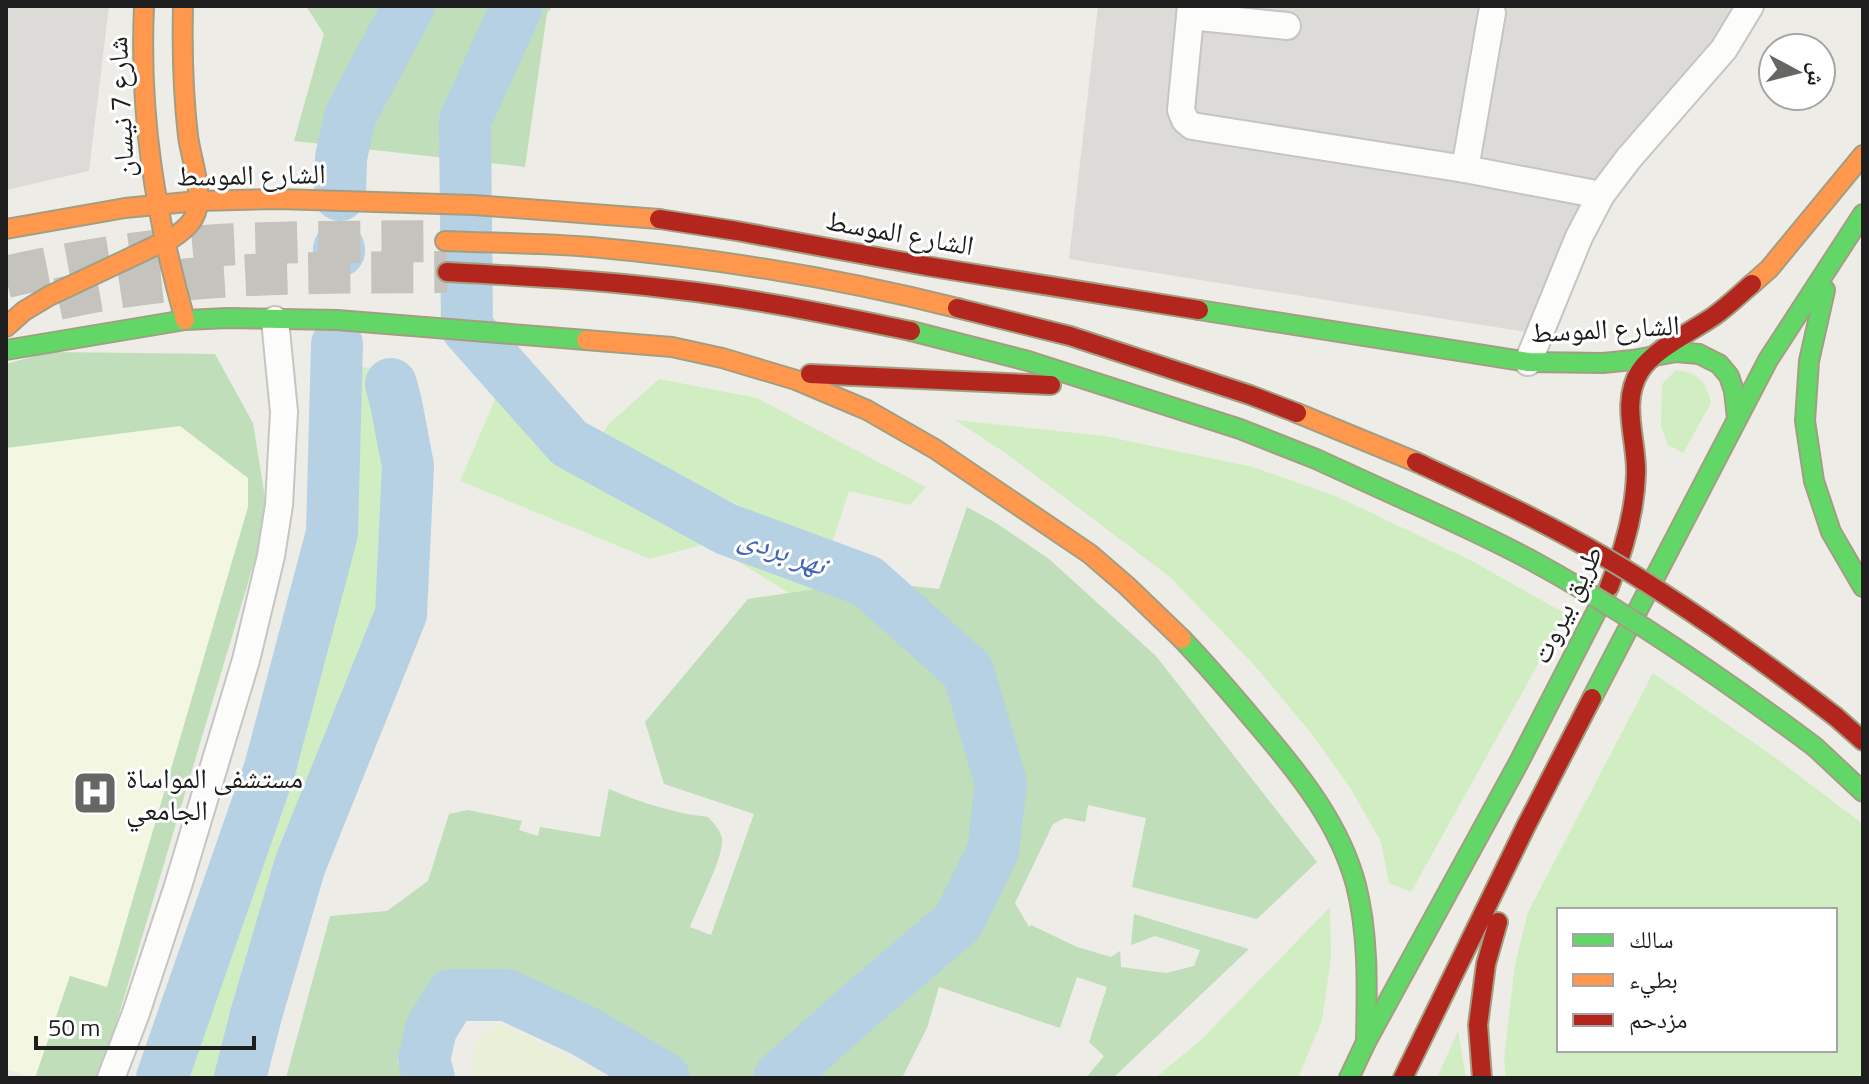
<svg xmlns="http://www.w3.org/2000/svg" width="1869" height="1084" font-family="'Titillium Web','Noto Naskh Arabic',sans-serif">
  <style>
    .residential { fill: #dcdbd8 }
    .education { fill: #f3f6e1 }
    .farmland { fill: #eaefd8 }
    .grass { fill: #d1eec2; fill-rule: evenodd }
    .forest { fill: #bfdeb9 }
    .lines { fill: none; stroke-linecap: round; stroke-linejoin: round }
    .river { stroke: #b6d1e3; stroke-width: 52 }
    .primary-tunnel { stroke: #c4c3be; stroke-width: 42; stroke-dasharray: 42 21; stroke-linecap: butt }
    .street-casing { stroke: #c5c5c2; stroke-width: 30 }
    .fast-casing { stroke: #a39e82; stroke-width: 22 }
    .slow-casing { stroke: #a39e82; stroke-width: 22 }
    .jam-casing { stroke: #a39e82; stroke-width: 22 }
    .street { stroke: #fcfcfb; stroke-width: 26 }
    .fast { stroke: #63d668; stroke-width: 18 }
    .slow { stroke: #ff974d; stroke-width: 18 }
    .jam { stroke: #b3261e; stroke-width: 18 }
    .fast-bridge-casing { stroke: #a39e82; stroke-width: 22; stroke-linecap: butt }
    .jam-bridge-casing { stroke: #a39e82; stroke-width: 22; stroke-linecap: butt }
    .fast-bridge { stroke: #63d668; stroke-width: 18 }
    .jam-bridge { stroke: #b3261e; stroke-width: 18 }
    .labels { text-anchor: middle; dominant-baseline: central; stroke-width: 6; stroke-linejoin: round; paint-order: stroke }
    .street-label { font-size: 28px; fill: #1e1e1e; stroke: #fff }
    .poi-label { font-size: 28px; fill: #1e1e1e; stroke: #fff; text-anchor: start }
    .water-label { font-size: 30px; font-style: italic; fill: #4165b7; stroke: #fff }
  </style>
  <rect width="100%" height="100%" fill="#edece6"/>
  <!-- residential -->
  <g class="residential">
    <path d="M6 6H109L89 171 6 190Z"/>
    <path d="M1098 6H1745L1620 154 1533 333 1069 259Z"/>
  </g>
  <!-- education -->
  <path class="education" d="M215 354 253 423 268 516 100 1078H35L6 1069V364Z"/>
  <!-- farmland -->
  <path class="farmland" d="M500 1023 610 1078H471L476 1038Z"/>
  <!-- grass -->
  <g class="grass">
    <path d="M354 366 370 368 406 466 395 615 301 851 238 1078H176L281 777 343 532Z"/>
    <path d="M1676 370C1700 374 1705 380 1711 403L1683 453 1668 445 1661 427 1662 384Z"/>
    <path d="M659 379 757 398 926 487 910 505 849 491 830 549 599 439 609 424Z"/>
    <path d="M499 390 558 451 727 540 782 562 827 587 789 593 709 543 650 559 460 481Z"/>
    <path d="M955 420 1104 436 1253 467 1338 497 1470 560 1566 614 1411 892 1389 883 1381 842 1349 786 1307 728 1254 665 1170 577 1004 452Z"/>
    <path d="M1653 673 1773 756 1863 824V1078H1506L1504 1058 1515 965 1528 912ZM1835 910V1050H1559V910Z"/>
    <path d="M1330 907 1331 958 1322 1020 1298 1078H1155L1202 1039Z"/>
    <path d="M1458 1031 1466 1078H1437Z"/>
  </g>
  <!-- forest -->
  <g class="forest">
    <path d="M306 6H553L547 13 525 167 294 141 324 34Z"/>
    <path d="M50 352 215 354 253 423 268 516 100 1078H35L70 976 107 987 248 507V478L180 426 6 448V364Z"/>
    <path d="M967 507 996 523 1049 559 1156 656 1317 862 1257 919 1132 887 1146 818 1088 805 1085 822 1065 818 1053 824 1015 903 1029 927 1031 925 1077 947 1111 957 1120 951 1121 967 1166 973 1194 966 1200 950 1155 936 1131 945 1134 914 1249 949 1113 1078H1086L1104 1056 1089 1042 1107 987 1077 977 1060 1028 939 987 927 1028 902 1078H771L770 1077 691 1078 673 1074 544 998 497 985 465 984 427 1002 397 1061 405 1078H286L330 916 387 911 428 881 449 814 468 810 522 821 519 830 538 836 540 827 600 837 609 789C641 803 674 813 708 817 713 822 720 830 722 838 725 855 697 908 690 927L711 935 754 814 664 784 645 722 748 599 867 581 939 589Z"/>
  </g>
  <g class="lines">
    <!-- river -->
    <g class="river">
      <path d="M517 6 465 121 467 328 569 443 726 529 867 581 968 671 1001 783 993 851 958 922 864 1002 779 1078"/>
      <path d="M340 195 341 158 350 116 409 6"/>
      <path d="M339 251V249"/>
      <path d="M162 1078 270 768 332 533 337 344"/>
      <path d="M240 1078 256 1015 300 865 401 614 408 466 396 403 391 384"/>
      <path d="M429 1078 424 1060 431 1029 452 995H507L584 1031 664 1078"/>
    </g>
    <!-- primary-tunnel -->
    <g class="primary-tunnel">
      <path d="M6 277C76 261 146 250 218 245 294 241 370 242 445 241"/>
      <path d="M58 299C186 270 317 273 447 272"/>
    </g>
    <!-- street casing -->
    <g class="street-casing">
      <g id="street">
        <path d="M1191 6 1181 110 1185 120 1192 126 1465 169 1601 195"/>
        <path d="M1190 16 1287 26"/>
        <path d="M1465 169 1492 13"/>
        <path d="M1528 362 1579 237 1601 195 1629 158 1724 49 1750 6"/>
        <path d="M111 1078 136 1013 178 886 246 660 271 556 279 505 284 412 275 320"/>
      </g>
    </g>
    <!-- fast casing -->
    <g class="fast-casing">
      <g id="fast">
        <path d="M1825 290 1809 361 1805 421 1814 481 1831 532 1863 587"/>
        <path d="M1199 310 1528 362 1603 363 1633 360 1676 352 1699 354 1719 364 1729 376 1734 391 1737 418"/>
        <path d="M911 331 1028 361 1240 429 1316 459 1397 496"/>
        <path d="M6 350 185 320 228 318 337 320 586 340"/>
        <path d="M1182 639C1210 668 1236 699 1262 730 1301 776 1340 825 1356 885 1369 936 1367 990 1366 1042"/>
        <path d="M1592 698 1768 360 1863 214"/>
        <path d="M1815 747 1863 792"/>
        <path d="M1349 1078 1366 1042 1519 762 1609 587"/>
      </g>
    </g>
    <!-- slow casing -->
    <g class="slow-casing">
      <g id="slow">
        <path d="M144 6C139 117 155 213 185 320"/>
        <path d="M6 229 125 208 198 201 278 199 474 205 659 219"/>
        <path d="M445 241C493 243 543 243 591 247 714 258 837 278 957 308"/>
        <path d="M1752 284 1769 269 1863 155"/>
        <path d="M6 327 24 311 49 296 174 237C184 230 194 222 197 209 202 186 191 159 188 136 183 93 182 49 183 6"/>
        <path d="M586 340 672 347 722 358 796 380 867 410 935 449 1090 554 1127 586 1182 639"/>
        <path d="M1297 413 1416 462"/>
      </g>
    </g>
    <!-- jam casing -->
    <g class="jam-casing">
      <g id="jam">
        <path d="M659 219 737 231 926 266 1199 310"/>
        <path d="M447 272C522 276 597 280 671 289 752 298 832 315 911 331"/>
        <path d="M957 308 1070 336 1250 395 1297 413"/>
        <path d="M810 374 1051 385"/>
        <path d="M1609 587C1624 550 1635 513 1636 473 1637 440 1620 402 1640 371 1653 350 1694 330 1714 316 1728 306 1740 294 1752 284"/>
        <path d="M1836 717 1863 741"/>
        <path d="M1403 1078 1526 826 1592 698"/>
        <path d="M1482 1078 1478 1025 1486 964 1498 922"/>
      </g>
    </g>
    <!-- street -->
    <use href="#street" class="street"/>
    <!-- fast -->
    <use href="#fast" class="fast"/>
    <!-- slow -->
    <use href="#slow" class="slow"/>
    <!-- jam -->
    <use href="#jam" class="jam"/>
    <!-- fast-bridge casing -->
    <g class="fast-bridge-casing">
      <path id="fast-bridge" d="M1397 496C1441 516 1486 536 1529 559 1630 614 1724 679 1815 747"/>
    </g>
    <!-- jam-bridge casing -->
    <g class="jam-bridge-casing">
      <path id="jam-bridge" d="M1416 462C1480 492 1545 522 1606 558 1686 605 1762 660 1836 717"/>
    </g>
    <!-- fast-bridge -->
    <use href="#fast-bridge" class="fast-bridge"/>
    <!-- jam-bridge -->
    <use href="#jam-bridge" class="jam-bridge"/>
  </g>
  <!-- icons -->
  <defs>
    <g id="hospital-square" transform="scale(2.3)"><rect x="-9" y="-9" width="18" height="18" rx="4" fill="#666664" stroke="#fff"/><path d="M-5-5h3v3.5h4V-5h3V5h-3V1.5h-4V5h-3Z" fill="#fff"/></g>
  </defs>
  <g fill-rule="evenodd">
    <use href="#hospital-square" x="95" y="793"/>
  </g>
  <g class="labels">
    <!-- street labels -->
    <g class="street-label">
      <text transform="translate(120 107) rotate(-93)">شارع 7 نيسان</text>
      <text transform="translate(251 174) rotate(-1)">الشارع الموسط</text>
      <text transform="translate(900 232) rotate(10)">الشارع الموسط</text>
      <text transform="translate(1605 328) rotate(-3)">الشارع الموسط</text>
      <text transform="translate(1566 604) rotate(-64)">طريق بيروت</text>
    </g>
    <!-- poi labels -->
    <g class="poi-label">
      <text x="126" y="777">مستشفى المواساة<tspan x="126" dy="32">الجامعي</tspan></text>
    </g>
    <!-- water labels -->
    <g class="water-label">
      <text transform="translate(783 550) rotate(20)">نهر بردى</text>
    </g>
  </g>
  <!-- border -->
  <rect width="1869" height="1084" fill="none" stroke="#1e1e1e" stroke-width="16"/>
  <!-- legend -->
  <rect x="1557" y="908" width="280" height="144" fill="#ffffff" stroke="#a5a5a5" stroke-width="2"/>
  <rect x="1573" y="934" width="40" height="12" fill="#63d668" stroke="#a5a5a5" stroke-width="2"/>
  <text x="1629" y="948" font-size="24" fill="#1e1e1e">سالك</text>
  <rect x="1573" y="974" width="40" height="12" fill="#ff974d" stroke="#a5a5a5" stroke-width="2"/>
  <text x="1629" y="988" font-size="24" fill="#1e1e1e">بطيء</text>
  <rect x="1573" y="1014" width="40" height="12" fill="#b3261e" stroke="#a5a5a5" stroke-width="2"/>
  <text x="1629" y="1028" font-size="24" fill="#1e1e1e">مزدحم</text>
  <!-- north arrow -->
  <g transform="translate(1797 72) rotate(97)"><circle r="38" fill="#ffffff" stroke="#a5a5a5" stroke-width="2"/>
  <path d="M0-6L14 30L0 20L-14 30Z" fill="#666664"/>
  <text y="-12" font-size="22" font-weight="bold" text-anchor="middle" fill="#1e1e1e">ش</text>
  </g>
  <!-- scale -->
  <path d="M36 1036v12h218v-12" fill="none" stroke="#1e1e1e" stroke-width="4"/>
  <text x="48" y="1036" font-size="24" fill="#1e1e1e" stroke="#ffffff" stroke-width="6" paint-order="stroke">50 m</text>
</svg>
